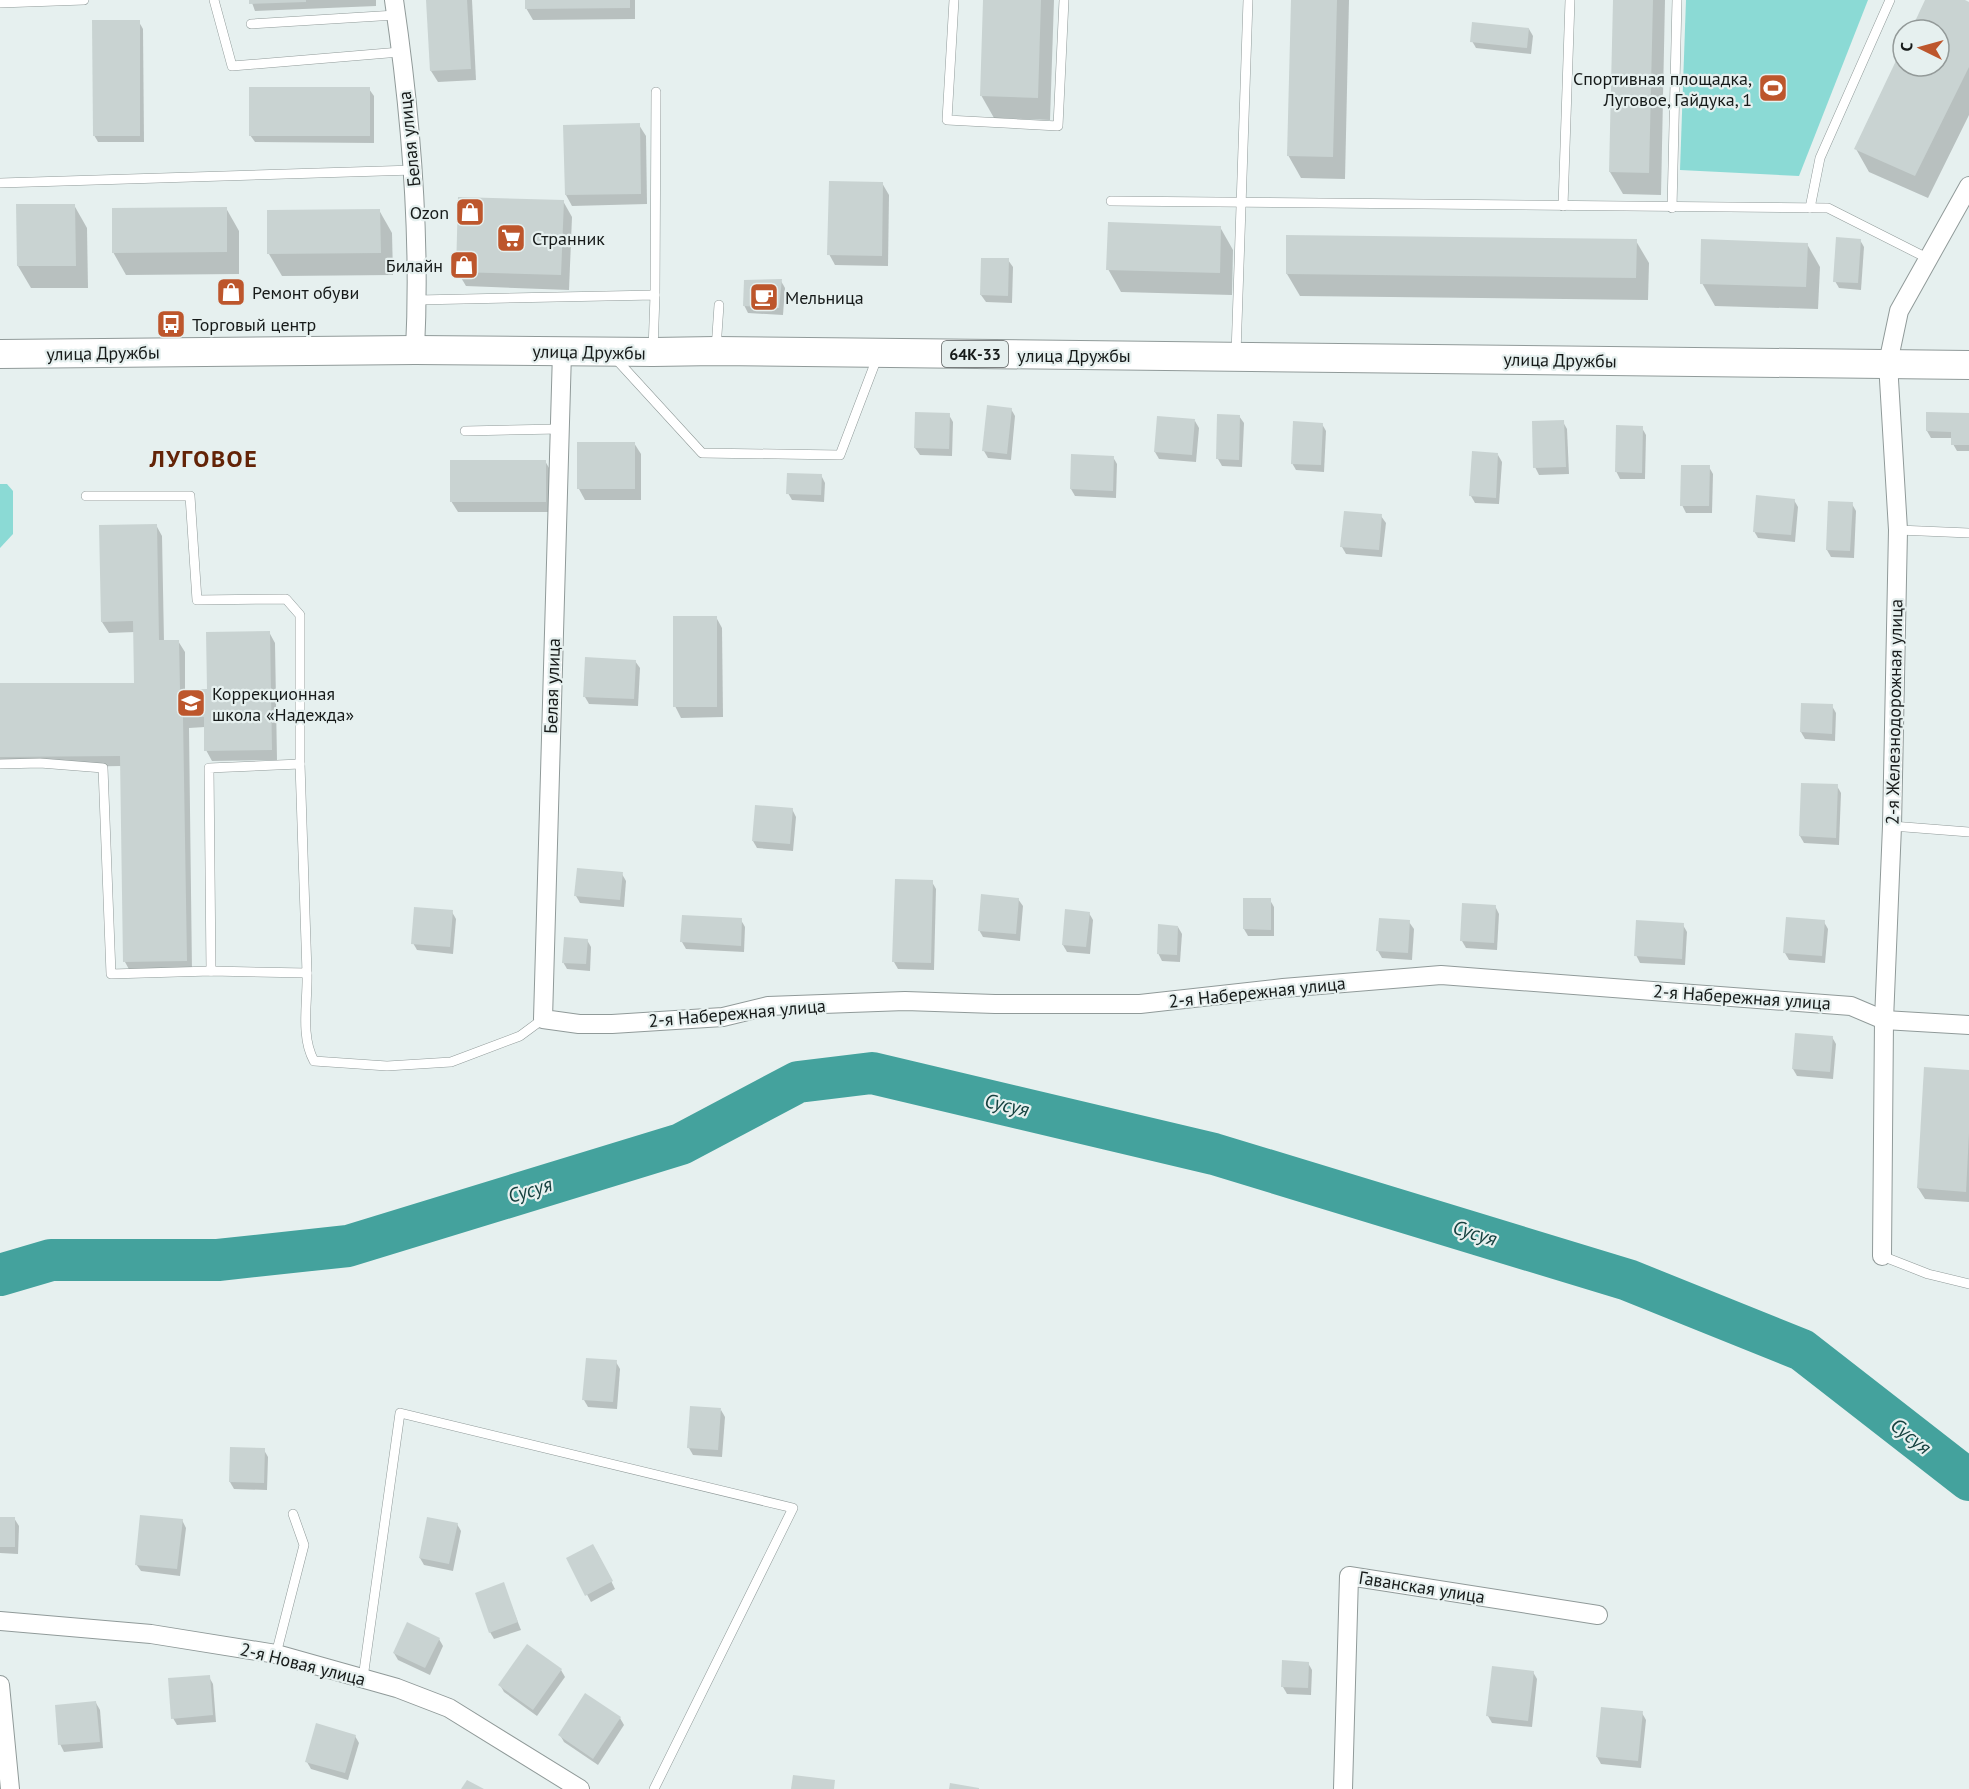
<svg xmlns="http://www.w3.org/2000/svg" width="1969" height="1789" font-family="'PT Sans',sans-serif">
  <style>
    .green { fill: #8bdad5 }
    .shadow { fill: #0003 }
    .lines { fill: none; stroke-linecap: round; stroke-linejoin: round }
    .river { stroke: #44a29d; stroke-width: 42 }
    .building { fill: #c9d3d2 }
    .service-casing { stroke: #909a99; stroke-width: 10 }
    .minor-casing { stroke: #909a99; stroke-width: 20 }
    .primary-casing { stroke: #909a99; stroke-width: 30 }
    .service { stroke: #fff; stroke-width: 9 }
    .minor { stroke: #fff; stroke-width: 18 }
    .primary { stroke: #fff; stroke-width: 28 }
    .labels { text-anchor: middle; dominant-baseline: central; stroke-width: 4.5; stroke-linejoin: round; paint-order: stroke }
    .shield { fill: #e6f0ef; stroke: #545a59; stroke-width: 1.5 }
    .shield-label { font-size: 16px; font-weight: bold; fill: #161a19 }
    .poi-label { font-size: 18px; fill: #161a19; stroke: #e6f0ef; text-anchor: start }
    .street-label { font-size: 18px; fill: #161a19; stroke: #e6f0ef }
    .water-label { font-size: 20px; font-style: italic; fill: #16413f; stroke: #e6f0ef }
    .district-label { font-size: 24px; font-weight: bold; letter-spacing: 1.5px; fill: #632307; stroke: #e6f0ef }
  </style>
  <rect width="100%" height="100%" fill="#e6f0ef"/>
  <!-- green -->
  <g class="green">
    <path d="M1686 0H1868L1799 176 1680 170Z"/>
    <path d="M0 484H7L13 491V534L0 548Z"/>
  </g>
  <!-- shadow -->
  <g class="shadow">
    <path d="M251 0H376V6L255 11Z"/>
    <path d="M428 0H472L476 80 438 82 431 71Z"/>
    <path d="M526 0H635V19L533 20 526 8Z"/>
    <path d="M984 0H1054L1050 120 994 118 981 95Z"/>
    <path d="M1292 0H1349L1345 179 1301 178 1288 155Z"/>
    <path d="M1614 0H1665L1661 195 1623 194 1610 172Z"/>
    <path d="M1926 0H1961L1969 3V115L1928 198 1869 172 1856 149 1903 49V66H1939V30H1912Z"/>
    <path d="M139 22 143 29 144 142H98L94 135Z"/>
    <path d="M1529 29 1533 36 1531 54 1476 48 1472 41Z"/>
    <path d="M369 89 374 96V143L255 142 250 135Z"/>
    <path d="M639 125 646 136 647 204 572 206 566 195Z"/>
    <path d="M882 183 889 195 888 266 835 265 829 254Z"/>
    <path d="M563 201 572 217 569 290 466 286 457 271Z"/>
    <path d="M74 205 87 228 88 288H31L18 266Z"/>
    <path d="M226 208 239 231V274L126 275 113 252Z"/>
    <path d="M379 210 392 233 393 275 282 276 269 254Z"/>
    <path d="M1220 227 1233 250 1232 295 1121 292 1108 269Z"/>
    <path d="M1860 240 1864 247 1861 290 1839 288 1835 281Z"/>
    <path d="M1636 241 1649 263 1648 300 1300 296 1287 274Z"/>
    <path d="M1807 244 1820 267 1818 309 1715 306 1702 283Z"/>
    <path d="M1008 260 1013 267 1012 303 986 302 981 295Z"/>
    <path d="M781 281 785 288 783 315 748 313 744 305Z"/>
    <path d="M1011 409 1015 416 1011 460 988 458 984 451Z"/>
    <path d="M949 415 953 422 952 456 920 455 915 448Z"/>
    <path d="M1969 415V451H1957L1953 444V438H1931L1927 431Z"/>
    <path d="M1239 416 1244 423 1242 467 1222 466 1218 459Z"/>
    <path d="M1195 421 1199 428 1196 462 1159 459 1155 452Z"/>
    <path d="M1563 422 1567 429 1569 474 1539 475 1535 467Z"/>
    <path d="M1322 424 1326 431 1324 472 1296 470 1292 463Z"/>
    <path d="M1642 428 1646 435 1645 479H1620L1616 471Z"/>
    <path d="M634 443 641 454V500H585L579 489Z"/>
    <path d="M1498 455 1502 462 1499 504 1475 503 1471 496Z"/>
    <path d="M1113 457 1117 464 1116 498 1075 496 1071 489Z"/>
    <path d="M545 461 552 473 551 512H458L451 501Z"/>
    <path d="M1709 467 1713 474 1712 513H1686L1682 505Z"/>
    <path d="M821 475 825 483 824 502 792 500 788 493Z"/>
    <path d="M1794 500 1798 507 1795 542 1758 538 1754 531Z"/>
    <path d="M1852 504 1856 511 1854 558 1831 557 1827 550Z"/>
    <path d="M1381 516 1386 523 1382 557 1346 554 1342 547Z"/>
    <path d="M156 525 162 536 164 642 178 641 185 652V691H209L269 632 275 643 277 760 212 761 206 750 205 727 189 728 192 972 131 973 125 962 122 766 0 768V685H136L135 632 109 633 102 622Z"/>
    <path d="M716 617 722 628 723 717 681 718 675 706Z"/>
    <path d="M635 661 640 668 638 706 589 704 585 697Z"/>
    <path d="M1803 705 1832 706 1836 713 1835 741 1805 739 1801 732Z"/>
    <path d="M1803 784 1837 786 1841 793 1839 845 1804 843 1800 836Z"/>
    <path d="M792 809 796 817 793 851 757 848 753 841Z"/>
    <path d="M622 874 626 881 624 907 580 903 576 896Z"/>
    <path d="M932 882 936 889 934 970 898 969 894 962Z"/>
    <path d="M1018 899 1023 906 1020 941 983 937 979 930Z"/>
    <path d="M1270 900 1274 907V936H1248L1244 929Z"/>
    <path d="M1495 906 1499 914 1497 950 1466 948 1462 941Z"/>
    <path d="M452 912 456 919 453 954 417 950 413 943Z"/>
    <path d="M1089 913 1093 920 1090 954 1067 952 1063 945Z"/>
    <path d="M741 920 745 927 744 952 686 949 682 942Z"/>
    <path d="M1409 922 1414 929 1412 960 1382 958 1378 951Z"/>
    <path d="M1824 922 1828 929 1825 963 1789 960 1785 953Z"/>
    <path d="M1683 925 1687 932 1685 965 1640 963 1636 955Z"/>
    <path d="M1178 927 1182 934 1180 962 1162 961 1158 953Z"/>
    <path d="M587 940 591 947 590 971 567 969 563 962Z"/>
    <path d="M1832 1037 1836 1044 1833 1079 1797 1076 1793 1069Z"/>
    <path d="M1969 1072V1202L1925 1199 1918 1188Z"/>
    <path d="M616 1362 620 1369 617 1409 588 1407 584 1400Z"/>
    <path d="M721 1410 725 1417 722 1457 693 1455 689 1448Z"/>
    <path d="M264 1450 268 1457 267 1490 234 1489 230 1482Z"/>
    <path d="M0 1518H14L19 1526 18 1554 0 1553Z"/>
    <path d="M182 1520 186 1528 180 1576 141 1571 136 1564Z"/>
    <path d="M457 1524 461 1531 453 1571 424 1565 420 1558Z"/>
    <path d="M597 1552 615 1589 591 1602 568 1559Z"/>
    <path d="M503 1584 521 1630 494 1639 490 1632Z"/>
    <path d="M439 1639 443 1646 430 1675 398 1660 394 1653Z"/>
    <path d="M1308 1663 1312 1670 1311 1695 1287 1694 1283 1687Z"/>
    <path d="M561 1670 565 1677 537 1716 504 1692 500 1685Z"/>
    <path d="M1533 1672 1537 1679 1532 1727 1492 1723 1488 1716Z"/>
    <path d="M209 1677 213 1684 216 1722 177 1725 173 1718Z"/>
    <path d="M96 1703 100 1710 103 1748 64 1752 60 1744Z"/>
    <path d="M1642 1713 1646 1720 1641 1768 1601 1764 1597 1757Z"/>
    <path d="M620 1718 624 1725 598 1765 564 1742 560 1735Z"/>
    <path d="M355 1736 359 1743 348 1780 311 1769 307 1762Z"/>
  </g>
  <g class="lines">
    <!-- river -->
    <path class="river" d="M0 1275 51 1260H218L348 1246 681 1144 798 1082 872 1073 1214 1154 1628 1280 1802 1350 1969 1480"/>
  </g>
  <!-- building -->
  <g class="building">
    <path d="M249 0H306V2L249 4Z"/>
    <path d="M426 0H467L471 69 430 71Z"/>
    <path d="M525 0H630V8L525 9Z"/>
    <path d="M983 0H1041L1038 98 980 96Z"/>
    <path d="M1291 0H1337L1333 157 1287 156Z"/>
    <path d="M1613 0H1653L1649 173 1609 172Z"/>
    <path d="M1925 0H1965L1969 2V67L1915 176 1854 149 1903 46V66H1939V30H1911Z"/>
    <path d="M92 20H140V136H93Z"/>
    <path d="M1472 22 1529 28 1527 48 1470 42Z"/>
    <rect x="249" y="87" width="121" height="49"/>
    <path d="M640 123 641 194 565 195 563 125Z"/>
    <path d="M829 181 883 182 882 256 827 255Z"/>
    <path d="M458 197 564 200 561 275 456 272Z"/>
    <path d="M16 204H75L76 266H17Z"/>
    <path d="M227 207V252L112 253V208Z"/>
    <path d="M380 209 381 253 267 254V210Z"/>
    <path d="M1108 222 1221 226 1220 273 1106 270Z"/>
    <path d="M1286 235 1637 239 1636 278 1286 274Z"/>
    <path d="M1836 237 1861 239 1858 283 1833 282Z"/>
    <path d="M1701 239 1808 243 1806 287 1700 284Z"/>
    <path d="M981 258H1009L1008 296 980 295Z"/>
    <path d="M782 279 779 308 743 306 744 280Z"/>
    <path d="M987 405 1012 408 1007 454 982 451Z"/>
    <path d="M915 412 950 413 949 449 914 448Z"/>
    <path d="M1926 412 1969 413V445H1951V432L1926 431Z"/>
    <path d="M1217 414 1240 415 1239 460 1216 459Z"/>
    <path d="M1157 416 1195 419 1192 455 1154 452Z"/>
    <path d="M1564 420 1566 467 1533 468 1532 421Z"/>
    <path d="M1293 421 1323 423 1321 465 1291 464Z"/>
    <path d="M1616 425 1643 426 1642 473 1615 472Z"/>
    <rect x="577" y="442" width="58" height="47"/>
    <path d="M1472 451 1498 453 1496 498 1469 496Z"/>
    <path d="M1071 454 1114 456 1113 491 1070 489Z"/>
    <rect x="450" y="460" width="96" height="42"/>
    <path d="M1681 465H1710L1709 506H1680Z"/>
    <path d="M787 473 822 474 821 495 786 494Z"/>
    <path d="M1756 495 1795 499 1791 535 1753 532Z"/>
    <path d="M1828 501 1853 502 1850 551 1826 550Z"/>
    <path d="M1344 511 1382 514 1379 550 1340 547Z"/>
    <path d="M157 524 159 640H179L180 690 207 689 206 632 270 631 272 750 204 751V717H183L187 961 123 962 120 756 0 757V683H134L133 621 101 622 99 525Z"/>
    <rect x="673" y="616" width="44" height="91"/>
    <path d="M585 657 636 660 634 699 583 697Z"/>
    <path d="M1801 703 1833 704 1832 734 1800 732Z"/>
    <path d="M1801 783 1838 784 1836 838 1799 836Z"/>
    <path d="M755 805 793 808 790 844 752 841Z"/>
    <path d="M577 868 623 872 620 900 574 896Z"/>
    <path d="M895 879 933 880 931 963 892 962Z"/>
    <path d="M981 894 1019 898 1016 934 978 931Z"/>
    <path d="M1243 898H1271V930L1243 929Z"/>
    <path d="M1462 903 1496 905 1494 943 1460 941Z"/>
    <path d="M414 907 453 910 450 947 411 944Z"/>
    <path d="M1065 909 1090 912 1086 947 1062 945Z"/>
    <path d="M682 915 742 918 741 946 680 942Z"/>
    <path d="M1786 917 1825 920 1822 956 1783 953Z"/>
    <path d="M1379 918 1410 920 1408 953 1376 951Z"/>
    <path d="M1636 920 1684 923 1682 959 1634 956Z"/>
    <path d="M1158 924 1178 926 1177 955 1157 954Z"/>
    <path d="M564 937 588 939 586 964 562 963Z"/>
    <path d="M1795 1033 1833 1036 1830 1072 1792 1069Z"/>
    <path d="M1924 1067 1969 1070V1133L1966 1192 1917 1188Z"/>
    <path d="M586 1358 617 1360 613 1402 582 1400Z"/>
    <path d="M690 1406 721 1408 718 1450 687 1448Z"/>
    <path d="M230 1447 265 1448 264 1483 229 1482Z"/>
    <path d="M140 1515 183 1519 177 1569 135 1565Z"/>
    <rect x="0" y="1517" width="15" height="30"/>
    <path d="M427 1517 458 1523 449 1564 419 1558Z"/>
    <path d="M593 1544 613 1581 585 1596 566 1558Z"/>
    <path d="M504 1582 518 1622 489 1633 475 1593Z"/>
    <path d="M407 1622 440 1638 425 1668 393 1653Z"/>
    <path d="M527 1644 562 1669 533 1710 498 1685Z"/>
    <path d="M1282 1660 1309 1662 1308 1688 1281 1687Z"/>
    <path d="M1492 1666 1534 1671 1528 1721 1486 1716Z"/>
    <path d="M210 1675 213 1715 171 1719 168 1678Z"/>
    <path d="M585 1693 621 1717 593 1759 558 1735Z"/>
    <path d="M96 1701 100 1742 58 1745 55 1705Z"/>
    <path d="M1601 1707 1643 1711 1638 1761 1596 1757Z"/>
    <path d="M316 1723 356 1735 345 1773 305 1762Z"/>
    <path d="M793 1775 835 1780 834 1789H791Z"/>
    <path d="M467 1780 484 1789H461Z"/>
    <path d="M950 1783 979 1788V1789H949Z"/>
  </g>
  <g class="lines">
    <!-- service casing -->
    <g class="service-casing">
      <g id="service">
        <path d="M214 0 232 66 400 52"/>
        <path d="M954 0 947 120 1058 126 1064 0"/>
        <path d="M0 3 84 0"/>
        <path d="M251 24 396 15"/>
        <path d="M0 183 414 170"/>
        <path d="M1111 201 1828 208 1929 259"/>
        <path d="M1563 206 1570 0"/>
        <path d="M1672 208 1677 0"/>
        <path d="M1810 208 1820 158 1890 0"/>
        <path d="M655 295 656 92"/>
        <path d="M418 300 655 295 653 350"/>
        <path d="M716 349 719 305"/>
        <path d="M1236 354 1248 0"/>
        <path d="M615 358 702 453 840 455 877 358"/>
        <path d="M465 431 559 429"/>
        <path d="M1898 530 1969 533"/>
        <path d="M0 764 40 763 103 768 111 974 211 971 307 973 300 764V615L286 599 197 600 190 496H86"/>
        <path d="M1892 826 1969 832"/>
        <path d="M211 971 209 768 300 764"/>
        <path d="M307 973C308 1001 300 1036 314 1061L387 1066 451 1062 520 1036 543 1019"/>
        <path d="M1882 1256 1928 1274 1969 1284"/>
        <path d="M276 1654 304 1545 293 1514"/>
        <path d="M363 1678 400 1413 793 1508 654 1789"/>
      </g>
    </g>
    <!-- minor casing -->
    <g class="minor-casing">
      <g id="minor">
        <path d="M394 0C411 116 421 233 415 350"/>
        <path d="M562 352 543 1019 579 1024H612L723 1017 768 1006 905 1001 995 1004H1140L1283 988 1441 975 1851 1006 1884 1020 1969 1025"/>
        <path d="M1882 1256 1884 1020 1892 826 1898 530 1888 363 1899 311 1969 186"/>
        <path d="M0 1621 151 1634 276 1654 397 1688 449 1708 580 1789"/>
        <path d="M0 1685 10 1789"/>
        <path d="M1343 1789 1349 1576 1598 1615"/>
      </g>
    </g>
    <!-- primary casing -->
    <g class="primary-casing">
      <path id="primary" d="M0 354 415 350 653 352 716 351 1969 365"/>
    </g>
    <!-- service -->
    <use href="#service" class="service"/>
    <!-- minor -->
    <use href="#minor" class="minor"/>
    <!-- primary -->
    <use href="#primary" class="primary"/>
  </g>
  <!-- icons -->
  <defs>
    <g id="stadium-square" transform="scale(1.5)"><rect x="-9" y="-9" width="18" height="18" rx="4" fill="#bd562c" stroke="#e6f0ef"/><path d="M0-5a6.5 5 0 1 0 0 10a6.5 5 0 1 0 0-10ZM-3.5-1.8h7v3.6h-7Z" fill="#fff"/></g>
    <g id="shop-square" transform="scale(1.5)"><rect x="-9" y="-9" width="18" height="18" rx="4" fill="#bd562c" stroke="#e6f0ef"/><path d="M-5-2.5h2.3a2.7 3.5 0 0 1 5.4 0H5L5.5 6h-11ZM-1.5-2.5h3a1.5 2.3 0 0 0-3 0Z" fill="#fff"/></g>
    <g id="supermarket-square" transform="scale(1.5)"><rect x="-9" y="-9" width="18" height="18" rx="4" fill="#bd562c" stroke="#e6f0ef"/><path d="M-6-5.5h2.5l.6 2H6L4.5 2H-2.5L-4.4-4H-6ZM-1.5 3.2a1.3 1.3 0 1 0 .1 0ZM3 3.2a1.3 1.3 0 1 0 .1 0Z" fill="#fff"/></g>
    <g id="cafe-square" transform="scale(1.5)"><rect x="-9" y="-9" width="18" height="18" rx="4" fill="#bd562c" stroke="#e6f0ef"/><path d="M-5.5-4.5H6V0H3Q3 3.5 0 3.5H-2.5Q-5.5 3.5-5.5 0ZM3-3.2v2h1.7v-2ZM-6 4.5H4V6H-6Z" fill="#fff"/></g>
    <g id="bus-square" transform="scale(1.5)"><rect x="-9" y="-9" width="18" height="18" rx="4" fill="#bd562c" stroke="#e6f0ef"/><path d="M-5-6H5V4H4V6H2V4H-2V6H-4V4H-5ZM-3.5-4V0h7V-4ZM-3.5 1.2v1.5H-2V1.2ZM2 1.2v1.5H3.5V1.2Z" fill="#fff"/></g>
    <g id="school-square" transform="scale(1.5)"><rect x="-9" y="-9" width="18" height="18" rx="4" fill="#bd562c" stroke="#e6f0ef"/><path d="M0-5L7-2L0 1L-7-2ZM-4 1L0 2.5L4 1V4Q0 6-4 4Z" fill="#fff"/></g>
  </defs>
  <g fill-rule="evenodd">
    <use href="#stadium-square" x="1773" y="88"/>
    <use href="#shop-square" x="470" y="212"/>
    <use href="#supermarket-square" x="511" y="238"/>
    <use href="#shop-square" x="464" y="265"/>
    <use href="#shop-square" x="231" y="292"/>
    <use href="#cafe-square" x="764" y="297"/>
    <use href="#bus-square" x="171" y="324"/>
    <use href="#school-square" x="191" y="703"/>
  </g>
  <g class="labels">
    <!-- shield labels -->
    <rect class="shield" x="942" y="341" width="66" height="26" rx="4.5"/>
    <g class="shield-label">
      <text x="975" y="354">64К-33</text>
    </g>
    <!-- poi labels -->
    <g class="poi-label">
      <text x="1752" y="78" text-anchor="end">Спортивная площадка,<tspan x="1752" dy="21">Луговое, Гайдука, 1</tspan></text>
      <text x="449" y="212" text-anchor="end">Ozon</text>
      <text x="532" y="238">Странник</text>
      <text x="443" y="265" text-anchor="end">Билайн</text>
      <text x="252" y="292">Ремонт обуви</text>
      <text x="785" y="297">Мельница</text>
      <text x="192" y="324">Торговый центр</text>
      <text x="212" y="693">Коррекционная<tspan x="212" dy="21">школа «Надежда»</tspan></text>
    </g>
    <!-- street labels -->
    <g class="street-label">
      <text transform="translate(409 139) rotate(-96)">Белая улица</text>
      <text transform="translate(589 352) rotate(1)">улица Дружбы</text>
      <text transform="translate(103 353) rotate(-1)">улица Дружбы</text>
      <text x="1074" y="355">улица Дружбы</text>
      <text transform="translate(1560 360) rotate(1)">улица Дружбы</text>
      <text transform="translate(552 686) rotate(-88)">Белая улица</text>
      <text transform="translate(1894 712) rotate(-89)">2-я Железнодорожная улица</text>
      <text transform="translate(1257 992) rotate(-6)">2-я Набережная улица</text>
      <text transform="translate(1742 997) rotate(4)">2-я Набережная улица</text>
      <text transform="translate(737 1013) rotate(-5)">2-я Набережная улица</text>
      <text transform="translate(1422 1587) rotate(9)">Гаванская улица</text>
      <text transform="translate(303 1664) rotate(14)">2-я Новая улица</text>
    </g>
    <!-- water labels -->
    <g class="water-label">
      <text transform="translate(1007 1105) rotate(13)">Сусуя</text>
      <text transform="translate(530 1190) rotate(-17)">Сусуя</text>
      <text transform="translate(1475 1233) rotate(17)">Сусуя</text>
      <text transform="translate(1911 1436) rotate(38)">Сусуя</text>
    </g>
    <!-- district labels -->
    <g class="district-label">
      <text x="204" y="458">ЛУГОВОЕ</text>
    </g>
  </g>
  <!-- north arrow -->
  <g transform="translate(1921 48) rotate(275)"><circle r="28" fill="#e6f0ef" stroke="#939a99" stroke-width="1.5"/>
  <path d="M0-4.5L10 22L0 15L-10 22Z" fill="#bd562c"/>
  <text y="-9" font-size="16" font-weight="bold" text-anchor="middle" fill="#161a19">С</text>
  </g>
</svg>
